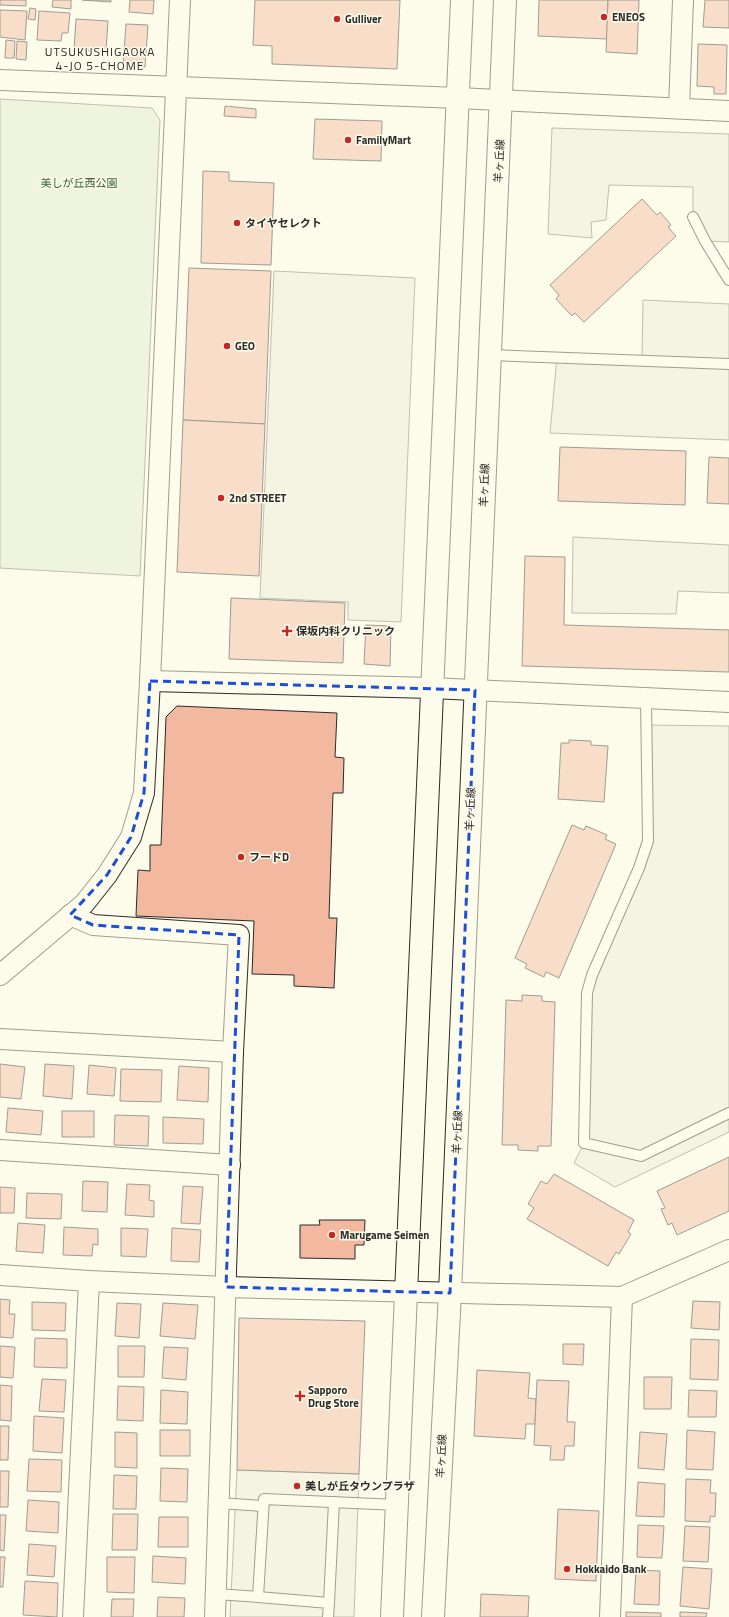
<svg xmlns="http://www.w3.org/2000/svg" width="729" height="1617" font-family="'Titillium Web','Noto Sans JP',sans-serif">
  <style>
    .green { fill: #deebd1; stroke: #74746e }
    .parking { fill: #eceadb; stroke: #74746e }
    .building { fill: #f2b8a0; stroke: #2b2b2b }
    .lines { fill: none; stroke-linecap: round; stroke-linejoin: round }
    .lane-casing { stroke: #2b2b2b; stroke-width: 12 }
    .street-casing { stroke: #2b2b2b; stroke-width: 22 }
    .primary-casing { stroke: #2b2b2b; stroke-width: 24 }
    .lane { stroke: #fdfbea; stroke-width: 10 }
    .street { stroke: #fdfbea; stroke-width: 20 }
    .primary { stroke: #fdfbea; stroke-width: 22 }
    .marked { fill: none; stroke: #1d4ed8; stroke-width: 3; stroke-dasharray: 8 5; stroke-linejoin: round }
    .poi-dot { fill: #c62828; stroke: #fdfbea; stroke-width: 1.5 }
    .labels { text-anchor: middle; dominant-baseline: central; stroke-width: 3; stroke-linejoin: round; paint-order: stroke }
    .poi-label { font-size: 11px; font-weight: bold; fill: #2b2b2b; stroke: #fdfbea; text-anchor: start }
    .street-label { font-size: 11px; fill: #2b2b2b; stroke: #fdfbea }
    .park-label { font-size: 11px; fill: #34623c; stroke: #fdfbea }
    .neighbourhood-label { font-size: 12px; letter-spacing: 1px; fill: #2b2b2b; stroke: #fdfbea }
  </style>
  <rect width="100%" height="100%" fill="#fdfbea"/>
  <!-- green -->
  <path class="green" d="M0 99 152 108 160 120 140 576 0 568Z"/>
  <!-- parking -->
  <g class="parking">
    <path d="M552 128 729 134V242L705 241 693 217V187L609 185 606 220 591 222 592 238 548 234Z"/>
    <path d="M274 271 415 278 401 622 348 620V602L260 598Z"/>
    <path d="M643 300 729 304V440L550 433 557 357 642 360Z"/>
    <path d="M573 537 729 545V593L678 591 676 614 572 613Z"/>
    <path d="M646 725 729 726V1132L615 1187 574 1163 584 1143 587 993 648 841Z"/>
    <path d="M237 1470 359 1474 354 1617H230Z"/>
  </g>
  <!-- building -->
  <g class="building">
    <path d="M0 0H26V6L0 5Z"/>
    <path d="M53 0H71V9L52 7Z"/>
    <path d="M82 0H111V2Z"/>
    <path d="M130 0H154L153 14 129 12Z"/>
    <path d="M255 0H400L397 69 272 64V46L253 45Z"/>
    <path d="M539 0H608L607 39 538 36Z"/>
    <path d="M608 0H639L637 54 606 52Z"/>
    <path d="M705 0H729V28L703 27Z"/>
    <path d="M30 8 36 9 35 20 28 19Z"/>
    <path d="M0 10 27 11 25 40 0 37Z"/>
    <path d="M39 11 70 13 68 33H62L61 41 37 40Z"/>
    <path d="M76 19 108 21 106 51 74 50Z"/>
    <path d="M126 24 148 25 145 67 123 65Z"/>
    <path d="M6 40 15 41 14 58H5Z"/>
    <path d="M17 41 27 42 26 60 16 59Z"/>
    <path d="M698 44 727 45 726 94H714V87L697 86Z"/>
    <path d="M225 106 256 109V118L224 116Z"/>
    <path d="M315 119 382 121 381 161 313 159Z"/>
    <path d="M203 171 229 172V181L274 183 271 265 201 263Z"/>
    <path d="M642 199 657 215 660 212 671 225 668 227 676 236 584 322 575 313 572 316 556 299 559 295 550 285Z"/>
    <path d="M189 268 271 271 265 424 183 420Z"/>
    <path d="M183 420 265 424 259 576 177 572Z"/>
    <path d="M560 447 686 451 685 505 558 501Z"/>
    <path d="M709 457 729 458V504L707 503Z"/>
    <path d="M525 556 565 557 564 625 729 630V672L522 666Z"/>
    <path d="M231 598 345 603 343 663 229 659Z"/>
    <path d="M366 625 391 626 390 666 364 664Z"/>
    <path d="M177 706 337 713 335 757 344 758 343 793H333L329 918H337L334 988 294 986V975L252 974 254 921 136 916 138 870 150 871V845H161L166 717Z"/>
    <path d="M569 740 591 741V745L608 746 604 802 558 799 561 743H569Z"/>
    <path d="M572 825 584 830 586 826 607 835 605 839 616 844 559 978 546 972 544 977 525 968 527 964 515 958Z"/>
    <path d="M522 995 542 996V1001L555 1002 551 1146H538V1151L518 1150V1145H502L506 1000 522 1001Z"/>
    <path d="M0 1064 25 1067 21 1099 0 1097Z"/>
    <path d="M45 1064 74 1066 72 1099 43 1096Z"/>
    <path d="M89 1065 116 1068 114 1096 87 1094Z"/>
    <path d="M179 1066 209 1068 208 1102 177 1100Z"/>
    <path d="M121 1069 162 1070 161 1102 120 1101Z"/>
    <path d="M8 1108 43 1111 41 1135 6 1132Z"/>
    <rect x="62" y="1111" width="32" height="26"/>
    <path d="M115 1115 149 1116 148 1146 114 1145Z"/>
    <path d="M163 1117 204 1119 203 1144 163 1143Z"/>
    <path d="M729 1157V1211L677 1235 672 1223 668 1225 661 1209 665 1208 657 1191Z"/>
    <path d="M554 1174 634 1220 628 1232 631 1234 619 1254 616 1252 608 1266 527 1219 534 1208 528 1204 541 1181 547 1184Z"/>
    <path d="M83 1181 108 1182 107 1212 82 1211Z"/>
    <path d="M127 1184 150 1185 149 1200 154 1201V1217L125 1215Z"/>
    <path d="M183 1186 203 1187 200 1224 181 1223Z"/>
    <path d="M0 1187 15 1188 14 1213H0Z"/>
    <path d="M27 1193 62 1194 61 1219 26 1218Z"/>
    <path d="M319 1220H365L364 1245H355V1259L300 1258V1225H320Z"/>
    <path d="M18 1223 45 1225 43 1253 16 1251Z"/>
    <path d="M64 1227 98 1229V1245L93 1244 92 1256 63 1255Z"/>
    <path d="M121 1228 148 1229 146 1257 121 1256Z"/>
    <path d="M172 1228 201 1230 199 1262 171 1261Z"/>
    <path d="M0 1299 10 1300 9 1314H15L13 1338 0 1337Z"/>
    <path d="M693 1301 720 1302 719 1330 691 1328Z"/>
    <path d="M32 1302 66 1303 65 1331 32 1330Z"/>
    <path d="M117 1303 141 1304 139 1338 115 1336Z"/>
    <path d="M163 1303 198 1305 195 1339 160 1336Z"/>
    <path d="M239 1318 365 1321 359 1474 237 1470Z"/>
    <path d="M35 1338 67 1339V1368L34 1367Z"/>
    <path d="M691 1339 719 1340 718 1380 690 1379Z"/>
    <path d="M563 1344H584L583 1365 563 1364Z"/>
    <path d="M0 1346 15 1347 13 1378 0 1377Z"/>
    <path d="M118 1346H145L144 1377H118Z"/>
    <path d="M164 1347 188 1348 186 1380 162 1378Z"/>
    <path d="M477 1370 530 1373 528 1398 536 1399 535 1424H526L525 1439 474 1436Z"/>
    <path d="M644 1377H672L671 1409H644Z"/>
    <path d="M42 1379 66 1380 64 1412 39 1411Z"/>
    <path d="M537 1380 569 1381 567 1422H575L574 1446H565L564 1460H550L551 1446 534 1445Z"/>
    <path d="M0 1385 12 1386 11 1421 0 1420Z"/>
    <path d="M118 1386 144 1387 143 1421 117 1420Z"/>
    <path d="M161 1390 188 1392 187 1424 160 1423Z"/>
    <path d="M689 1390 717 1391 716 1417H688Z"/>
    <path d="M34 1416 64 1418 62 1453 33 1451Z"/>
    <path d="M0 1426H9L8 1460H0Z"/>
    <rect x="160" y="1430" width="30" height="26"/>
    <path d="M687 1430 715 1432 713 1470 686 1469Z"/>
    <path d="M115 1432 137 1433V1468L115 1467Z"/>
    <path d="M640 1432 667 1434 664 1470 638 1468Z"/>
    <path d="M29 1459 62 1460 61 1492 27 1491Z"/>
    <path d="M161 1468 188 1469 187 1502 160 1501Z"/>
    <path d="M0 1471H9L8 1507H0Z"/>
    <path d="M114 1475 137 1476 136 1509H113Z"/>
    <path d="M686 1479 711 1480 710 1493H716L715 1517 710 1516V1522L685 1521Z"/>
    <path d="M638 1482 665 1484 664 1517 636 1516Z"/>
    <path d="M28 1500 59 1502 58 1533 26 1531Z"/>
    <path d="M558 1509 599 1511 596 1581 555 1579Z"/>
    <path d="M113 1514H138L137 1550H112Z"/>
    <path d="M0 1515H6L4 1551 0 1550Z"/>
    <path d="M159 1517H188V1547H158Z"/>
    <path d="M638 1525 664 1526 662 1558 637 1557Z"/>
    <path d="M685 1526 710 1527 708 1562 683 1561Z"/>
    <path d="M29 1544 56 1546 54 1577 27 1575Z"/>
    <path d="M153 1556 186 1558 185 1584 152 1582Z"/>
    <path d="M0 1557H5L3 1587H0Z"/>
    <path d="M107 1557H135L134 1593 107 1592Z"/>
    <path d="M683 1567 712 1569 709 1609 680 1606Z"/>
    <path d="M636 1570 660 1571 659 1605 634 1604Z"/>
    <path d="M25 1581 58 1583 57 1617 23 1615Z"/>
    <path d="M481 1594 529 1596 528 1617H480Z"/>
    <path d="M158 1597 185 1598 184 1617H157Z"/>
    <path d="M112 1599H134L133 1617H111Z"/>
    <path d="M626 1612 661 1613V1617H626Z"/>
    <path d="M680 1612 707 1613 706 1617H680Z"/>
  </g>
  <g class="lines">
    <!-- lane casing -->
    <g class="lane-casing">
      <g id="lane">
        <path d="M693 217 705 241 729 280"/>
        <path d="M489 355 729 364"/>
        <path d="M646 698 648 841 639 868 592 975 587 993 584 1143 641 1156 729 1113"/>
        <path d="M218 1503 263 1506"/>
        <path d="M216 1594 258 1597"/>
        <path d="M329 1603 334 1502"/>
        <path d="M328 1617 329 1603 258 1597 264 1499 398 1505"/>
      </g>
    </g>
    <!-- street casing -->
    <g class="street-casing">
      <g id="street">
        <path d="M0 80 458 98 729 111"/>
        <path d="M679 108 683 0"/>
        <path d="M150 681 432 688 729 702"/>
        <path d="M70 915 93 925 239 935 233 1052 215 1617"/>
        <path d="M0 975 84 904 107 875 131 837 144 793 150 681 180 0"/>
        <path d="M0 1039 233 1052"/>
        <path d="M0 1150 230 1165"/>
        <path d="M0 1275 89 1281 226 1287 622 1297 729 1250"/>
        <path d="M73 1617 89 1281"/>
        <path d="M610 1617 622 1297"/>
      </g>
    </g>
    <!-- primary casing -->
    <g class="primary-casing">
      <g id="primary">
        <path d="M392 1617 462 0"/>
        <path d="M433 1617 450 1293 505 0"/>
      </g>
    </g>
    <!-- lane -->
    <use href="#lane" class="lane"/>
    <!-- street -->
    <use href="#street" class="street"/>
    <!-- primary -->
    <use href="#primary" class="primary"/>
  </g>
  <!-- marked area -->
  <path d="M0 0H729V1617H0ZM150 681 475 690 450 1293 226 1287 239 935 93 925 70 915 107 875 131 837 144 793Z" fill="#fdfbea" fill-opacity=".55" fill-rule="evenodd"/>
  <path class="marked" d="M150 681 475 690 450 1293 226 1287 239 935 93 925 70 915 107 875 131 837 144 793Z"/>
  <!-- markers -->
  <g class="poi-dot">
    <circle cx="604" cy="17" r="4"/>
    <circle cx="337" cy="19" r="4"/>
    <circle cx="348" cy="140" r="4"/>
    <circle cx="237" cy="223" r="4"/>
    <circle cx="227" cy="346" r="4"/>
    <circle cx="221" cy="498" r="4"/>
    <path d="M285 625h4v4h4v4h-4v4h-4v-4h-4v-4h4z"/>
    <circle cx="241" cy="857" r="4"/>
    <circle cx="332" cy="1235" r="4"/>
    <path d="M298 1390h4v4h4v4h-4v4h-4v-4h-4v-4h4z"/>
    <circle cx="297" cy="1486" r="4"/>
    <circle cx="567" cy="1569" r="4"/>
  </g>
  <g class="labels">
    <!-- poi labels -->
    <g class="poi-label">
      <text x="612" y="17">ENEOS</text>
      <text x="345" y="19">Gulliver</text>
      <text x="356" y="140">FamilyMart</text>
      <text x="245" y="223">タイヤセレクト</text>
      <text x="235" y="346">GEO</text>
      <text x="229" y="498">2nd STREET</text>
      <text x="296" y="631">保坂内科クリニック</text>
      <text x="249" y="857">フードD</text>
      <text x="340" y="1235">Marugame Seimen</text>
      <text x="308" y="1390">Sapporo<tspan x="308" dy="13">Drug Store</tspan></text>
      <text x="305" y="1486">美しが丘タウンプラザ</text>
      <text x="575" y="1569">Hokkaido Bank</text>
    </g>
    <!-- street labels -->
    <g class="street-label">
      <text transform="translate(499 161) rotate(-87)">羊ヶ丘線</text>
      <text transform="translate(484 485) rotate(-88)">羊ヶ丘線</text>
      <text transform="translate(470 809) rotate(-88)">羊ヶ丘線</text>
      <text transform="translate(457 1132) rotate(-88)">羊ヶ丘線</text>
      <text transform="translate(441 1456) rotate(-87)">羊ヶ丘線</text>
    </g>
    <!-- park labels -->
    <g class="park-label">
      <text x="79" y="183">美しが丘西公園</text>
    </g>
    <!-- neighbourhood labels -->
    <g class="neighbourhood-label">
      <text x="100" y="51">UTSUKUSHIGAOKA<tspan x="100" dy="14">4-JO 5-CHOME</tspan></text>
    </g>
  </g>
</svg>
